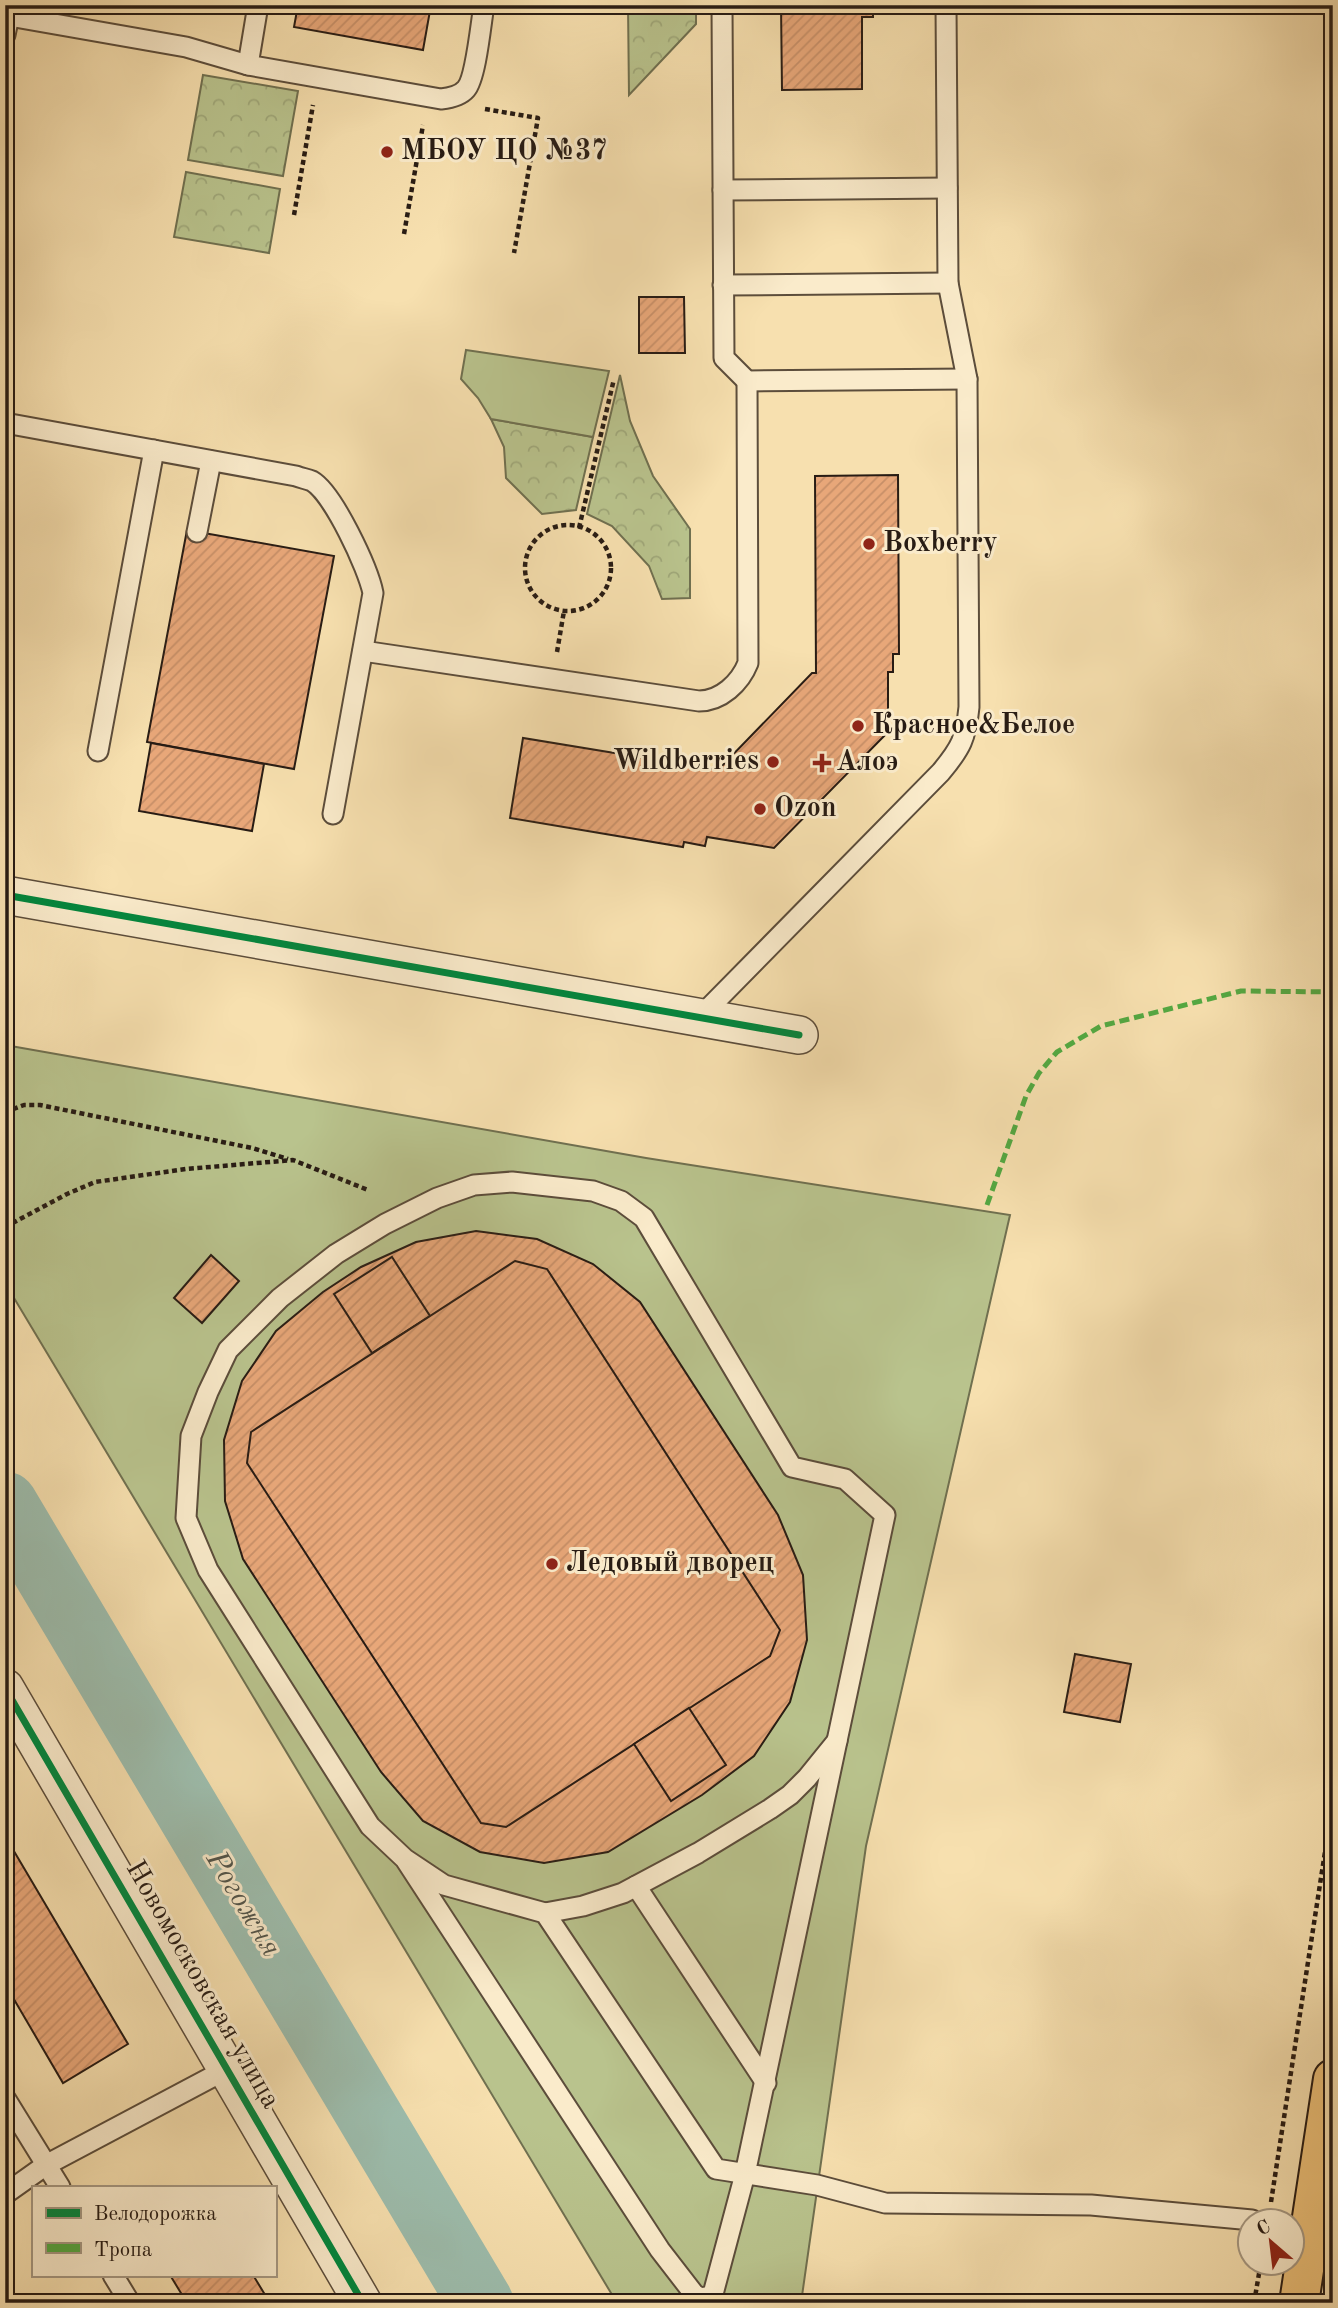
<svg xmlns="http://www.w3.org/2000/svg" width="1338" height="2308" font-family="'Old Standard TT',serif">
  <style>
    .park { fill: url(#park-crowns); stroke: #707050; stroke-width: 2 }
    .garden { fill: #b9c38d; stroke: #707050; stroke-width: 2 }
    .lines { fill: none; stroke-linecap: round; stroke-linejoin: round }
    .river { stroke: #9dbdad; stroke-width: 65 }
    .building { fill: url(#building-hatch); stroke: #281c14; stroke-width: 2 }
    .service-casing { stroke: #5c4d3b; stroke-width: 23 }
    .minor-casing { stroke: #5c4d3b; stroke-width: 40 }
    .primary-casing { stroke: #281c14; stroke-width: 42 }
    .path { stroke: #281c14; stroke-width: 4.5; stroke-dasharray: 5 3.5; stroke-linecap: butt }
    .service { stroke: #faebcb; stroke-width: 19 }
    .minor { stroke: #faebcb; stroke-width: 37 }
    .primary { stroke: #ecc078; stroke-width: 38 }
    .quiet { stroke: #53a942; stroke-width: 5; stroke-dasharray: 10 5; stroke-linecap: butt }
    .cycleway-casing { stroke: #faebcb; stroke-width: 11 }
    .cycleway { stroke: #00873e; stroke-width: 7 }
    .poi-dot { fill: #8f2418; stroke: #faebcb; stroke-width: 2.5 }
    .labels { text-anchor: middle; dominant-baseline: central; stroke-width: 6; stroke-linejoin: round; paint-order: stroke }
    .poi-label { font-size: 28px; font-weight: bold; fill: #281c14; stroke: #faebcb; text-anchor: start }
    .street-label { font-size: 28px; fill: #281c14; stroke: #faebcb }
    .water-label { font-size: 30px; font-style: italic; fill: #51544a; stroke: #faebcb }
  </style>
  <defs>
    <pattern id="park-crowns" width="20" height="18" patternUnits="userSpaceOnUse" patternTransform="scale(1.75)"><rect width="20" height="18" fill="#b9c38d"/><path d="M2 6a3 3 0 1 1 6 0M12 15a3 3 0 1 1 6 0" fill="none" stroke="#9fa779"/></pattern>
    <pattern id="building-hatch" width="6" height="6" patternUnits="userSpaceOnUse" patternTransform="scale(1.75)"><rect width="6" height="6" fill="#e8a779"/><path d="M-1 1l2-2M0 6l6-6M5 7l2-2" fill="none" stroke="#c78f68"/></pattern>
  </defs>
  <rect width="100%" height="100%" fill="#f7e0af"/>
  <filter id="stains"><feTurbulence type="fractalNoise" baseFrequency=".00286" numOctaves="4"/><feColorMatrix values="0 0 0 0 .2 0 0 0 0 .09 0 0 0 0 .02 0 0 0 .5 -.17"/></filter>
  <radialGradient id="worn" r=".72"><stop offset=".6" stop-color="#630" stop-opacity="0"/><stop offset="1" stop-color="#630" stop-opacity=".3"/></radialGradient>
  <!-- park -->
  <g class="park">
    <path d="M628 5H696V24L629 95Z"/>
    <path d="M203 75 298 91 283 176 188 160Z"/>
    <path d="M186 172 280 189 269 253 174 237Z"/>
    <path d="M620 375 630 421 653 476 690 529V598L662 599 649 566 612 526 587 514Z"/>
    <path d="M491 419 593 437 576 510 542 514 506 478 504 447Z"/>
  </g>
  <!-- garden -->
  <g class="garden">
    <path d="M466 350 609 371 593 437 491 419 478 398 461 379Z"/>
    <path d="M5 1045 646 1158 1010 1215 866 1846 801 2303H617L5 1283Z"/>
  </g>
  <g class="lines">
    <!-- river -->
    <path class="river" d="M5 1504 481 2303"/>
  </g>
  <!-- building -->
  <g class="building">
    <path d="M298 5H431L423 50 294 27Z"/>
    <path d="M781 5H873V17H862V89L782 90Z"/>
    <path d="M639 297H684L685 353H639Z"/>
    <path d="M898 475 899 654H893V672H888V732L774 848 707 837 705 846 684 842 683 847 510 818 523 738 718 770 812 673H816L815 476Z"/>
    <path d="M187 530 334 556 294 769 147 742Z"/>
    <path d="M151 743 264 764 252 831 139 811Z"/>
    <path d="M476 1231 537 1239 593 1264 640 1302 778 1515 803 1575 807 1640 790 1702 754 1756 702 1795 608 1852 544 1863 480 1852 423 1821 381 1772 243 1559 225 1501 224 1440 242 1381 276 1331 323 1292 361 1267 416 1242Z"/>
    <path d="M211 1255 239 1281 202 1323 174 1298Z"/>
    <path d="M392 1257 430 1316 372 1353 334 1294Z"/>
    <path d="M515 1261 547 1269 780 1630 770 1656 506 1827 481 1823 247 1463 251 1432Z"/>
    <path d="M1075 1654 1131 1664 1120 1722 1064 1712Z"/>
    <path d="M689 1708 726 1765 671 1801 634 1744Z"/>
    <path d="M5 1836 128 2044 63 2083 5 1984Z"/>
    <path d="M170 2275H253L270 2303H187Z"/>
  </g>
  <g class="lines">
    <!-- service casing -->
    <g class="service-casing">
      <g id="service">
        <path d="M258 5 248 65 441 99C450 98 460 96 466 89 476 78 481 22 484 5"/>
        <path d="M722 5 724 358 747 381 967 379"/>
        <path d="M5 10 9 16 5 35"/>
        <path d="M9 16 186 47 248 65"/>
        <path d="M723 190 947 188"/>
        <path d="M723 285 948 283"/>
        <path d="M5 423 296 476C301 478 307 479 312 481 333 493 368 568 373 593L333 814"/>
        <path d="M197 532 211 461"/>
        <path d="M363 651 699 701C721 701 740 683 748 663L747 381"/>
        <path d="M98 751 154 450"/>
        <path d="M699 1018 941 772C961 748 966 738 969 707L967 379 948 283 946 5"/>
        <path d="M405 1859 660 2250 694 2294C701 2299 705 2298 713 2294L745 2174 885 1515 845 1479 792 1467 644 1218 621 1201 593 1191 512 1182 474 1185 437 1198 385 1224 336 1254 280 1298 228 1350 208 1392 191 1436 186 1518 208 1570 370 1826 405 1859 444 1885 545 1913 716 2169 817 2185 885 2203 1091 2205 1252 2220"/>
        <path d="M636 1886 766 2083"/>
        <path d="M545 1913 583 1906 623 1893 698 1853 770 1809 790 1795 807 1778 837 1741"/>
        <path d="M5 2098 60 2187"/>
        <path d="M5 2194 46 2165 227 2069"/>
        <path d="M113 2275 130 2303"/>
      </g>
    </g>
    <!-- minor casing -->
    <g class="minor-casing">
      <g id="minor">
        <path d="M5 895 799 1035"/>
        <path d="M5 1688 363 2303"/>
      </g>
    </g>
    <!-- primary casing -->
    <g class="primary-casing">
      <path id="primary" d="M1299 2303 1333 2079"/>
    </g>
    <!-- path -->
    <g class="path">
      <path d="M485 109 538 118 514 253"/>
      <path d="M294 215 313 105"/>
      <path d="M404 234 423 125"/>
      <circle cx="568" cy="568" r="43"/>
      <path d="M579 528 614 379"/>
      <path d="M557 652 564 611"/>
      <path d="M5 1112 24 1105H40L252 1148 288 1159"/>
      <path d="M5 1227 67 1194 95 1182 186 1169 293 1160 368 1190"/>
      <path d="M1271 2202 1333 1800"/>
      <path d="M1254 2303 1261 2262"/>
    </g>
    <!-- service -->
    <use href="#service" class="service"/>
    <!-- minor -->
    <use href="#minor" class="minor"/>
    <!-- primary -->
    <use href="#primary" class="primary"/>
    <!-- quiet -->
    <path class="quiet" d="M987 1205 1026 1096 1039 1073 1057 1052 1101 1026 1241 991 1333 992"/>
    <!-- cycleway casing -->
    <g class="cycleway-casing">
      <g id="cycleway">
        <path d="M5 895 799 1035"/>
        <path d="M5 1688 363 2303"/>
      </g>
    </g>
    <!-- cycleway -->
    <use href="#cycleway" class="cycleway"/>
  </g>
  <!-- markers -->
  <g class="poi-dot">
    <circle cx="387" cy="152" r="7"/>
    <circle cx="869" cy="544" r="7"/>
    <circle cx="858" cy="726" r="7"/>
    <circle cx="773" cy="762" r="7"/>
    <path d="M818.5 752.5h7v7h7v7h-7v7h-7v-7h-7v-7h7z"/>
    <circle cx="760" cy="809" r="7"/>
    <circle cx="552" cy="1564" r="7"/>
  </g>
  <g class="labels">
    <!-- poi labels -->
    <g class="poi-label">
      <text x="401" y="152">МБОУ ЦО №37</text>
      <text x="883" y="544">Boxberry</text>
      <text x="872" y="726">Красное&amp;Белое</text>
      <text x="759" y="762" text-anchor="end">Wildberries</text>
      <text x="836" y="763">Алоэ</text>
      <text x="774" y="809">Ozon</text>
      <text x="566" y="1564">Ледовый дворец</text>
    </g>
    <!-- street labels -->
    <g class="street-label">
      <text transform="translate(202 1985) rotate(60)">Новомосковская улица</text>
    </g>
    <!-- water labels -->
    <g class="water-label">
      <text transform="translate(243 1904) rotate(59)">Рогожня</text>
    </g>
  </g>
  <!-- margin -->
  <rect width="1338" height="2308" fill="none" stroke="#f7e0af" stroke-width="28"/>
  <rect x="7" y="7" width="1324" height="2294" fill="none" stroke="#281c14" stroke-width="3.5"/>
  <rect x="14" y="14" width="1310" height="2280" fill="none" stroke="#281c14" stroke-width="2"/>
  <!-- legend -->
  <rect x="32" y="2186" width="245" height="91" fill="#faebcb" stroke="#a69882" stroke-width="2"/>
  <rect x="46" y="2208" width="35" height="10" fill="#00873e" stroke="#a69882" stroke-width="2"/>
  <text x="94" y="2220" font-size="21" fill="#281c14">Велодорожка</text>
  <rect x="46" y="2243" width="35" height="10" fill="#53a942" stroke="#a69882" stroke-width="2"/>
  <text x="94" y="2256" font-size="21" fill="#281c14">Тропа</text>
  <!-- north arrow -->
  <g transform="translate(1271 2242) rotate(332)"><circle r="33" fill="#faebcb" stroke="#a69882" stroke-width="2"/>
  <path d="M0-5L12 26L0 18L-12 26Z" fill="#8f2418"/>
  <text y="-10" font-size="19" font-weight="bold" text-anchor="middle" fill="#281c14">С</text>
  </g>
  <rect width="100%" height="100%" filter="url(#stains)"/>
  <rect width="100%" height="100%" fill="url(#worn)"/>
</svg>
